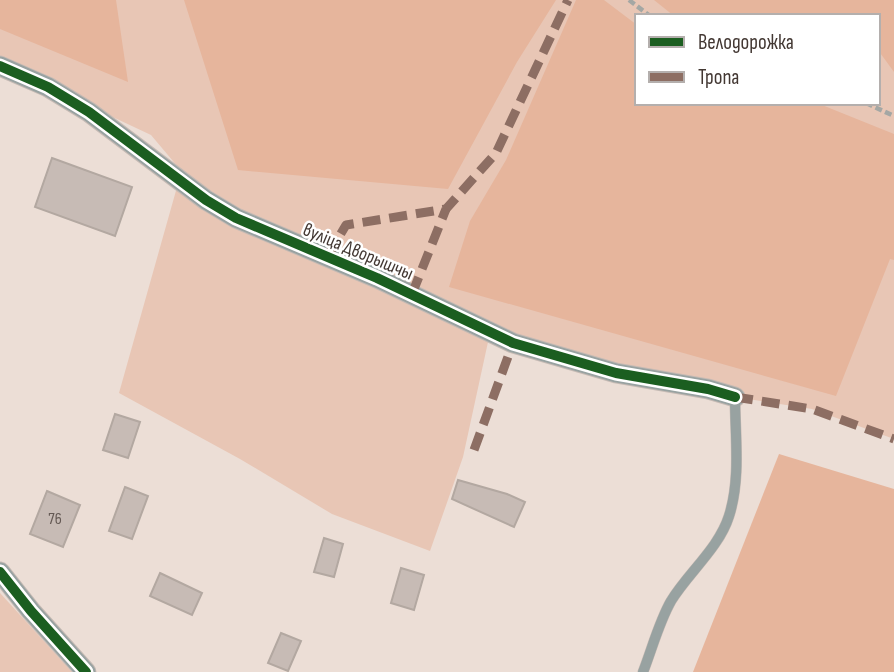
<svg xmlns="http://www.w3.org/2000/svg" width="894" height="672" font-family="'Sofia Sans Condensed',sans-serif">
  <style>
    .green { fill: #e8c6b5; fill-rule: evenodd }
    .forest { fill: #e6b59c }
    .building { fill: #c7bbb5; stroke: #b3a8a1; stroke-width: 2 }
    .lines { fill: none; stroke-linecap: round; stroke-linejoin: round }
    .lane-casing { stroke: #c5bab4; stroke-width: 11 }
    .street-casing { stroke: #c5bab4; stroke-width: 21 }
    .path { stroke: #a4a7a4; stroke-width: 4.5; stroke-dasharray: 7 3.5; stroke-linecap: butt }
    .lane { stroke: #98a2a1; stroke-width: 10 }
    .street { stroke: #98a2a1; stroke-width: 19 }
    .quiet { stroke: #8d6e63; stroke-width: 9; stroke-dasharray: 18 9; stroke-linecap: butt }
    .cycleway-casing { stroke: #fff; stroke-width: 15 }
    .cycleway { stroke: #1b5e20; stroke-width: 10 }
    .labels { text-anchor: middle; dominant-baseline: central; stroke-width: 5; stroke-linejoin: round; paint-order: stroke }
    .number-label { font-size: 16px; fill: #645954 }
    .street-label { font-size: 19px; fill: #433833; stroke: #fff }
  </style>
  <rect width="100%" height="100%" fill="#ecded6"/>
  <!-- green -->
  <g class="green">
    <path d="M0 0H894V439L812 409 735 397 515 343 412 294 488 342 463 457 430 551 332 514 240 459 119 393 179 180 194 186 151 135 0 64ZM637 16H878V103H637Z"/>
    <path d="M0 593 72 672H0Z"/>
  </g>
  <!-- forest -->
  <g class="forest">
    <path d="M0 0H116L128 82 0 29Z"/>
    <path d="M184 0H556L517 62 448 189 238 170Z"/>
    <path d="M576 0H604L637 25V103H817L894 134V260L890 259 836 396 449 287 470 221 506 160Z"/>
    <path d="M654 0H894V72L878 50V16H674Z"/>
    <path d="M779 454 894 489V672H693Z"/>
  </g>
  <!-- building -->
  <g class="building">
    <path d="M52 158 132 187 115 236 35 207Z"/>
    <path d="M115 414 140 422 128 458 103 450Z"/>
    <path d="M458 480 507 494 525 502 514 527 452 499Z"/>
    <path d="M125 487 148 496 132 539 109 531Z"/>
    <path d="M47 491 80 505 63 547 30 534Z"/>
    <path d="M324 538 343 544 334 577 314 572Z"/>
    <path d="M401 568 424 575 414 610 391 603Z"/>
    <path d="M160 573 202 593 192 615 150 596Z"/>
    <path d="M281 633 301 641 288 671 268 663Z"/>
  </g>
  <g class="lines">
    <!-- lane casing -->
    <g class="lane-casing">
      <path id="lane" d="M643 672C652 649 659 622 671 601 688 573 719 548 729 516 741 479 735 435 735 397"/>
    </g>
    <!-- street casing -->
    <g class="street-casing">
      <g id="street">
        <path d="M0 66 48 87 89 112 206 200 236 218 377 278 513 343 616 373 708 389 735 397"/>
        <path d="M0 572 31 611 86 672"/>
      </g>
    </g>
    <!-- path -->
    <g class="path">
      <path d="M629 0 650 16"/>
      <path d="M866 103 894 116"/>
    </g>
    <!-- lane -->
    <use href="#lane" class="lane"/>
    <!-- street -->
    <use href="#street" class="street"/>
    <!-- quiet -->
    <g class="quiet">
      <path d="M327 257 346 225 446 209 496 153 568 0"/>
      <path d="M412 294 446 209"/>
      <path d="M735 397 812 409 894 439"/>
      <path d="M474 450 513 343"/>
    </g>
    <!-- cycleway casing -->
    <g class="cycleway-casing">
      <g id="cycleway">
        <path d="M0 66 48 87 89 112 206 200 236 218 377 278 513 343 616 373 708 389 735 397"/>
        <path d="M0 572 31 611 86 672"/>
      </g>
    </g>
    <!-- cycleway -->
    <use href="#cycleway" class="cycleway"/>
  </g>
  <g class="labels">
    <!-- number labels -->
    <g class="number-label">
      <text x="55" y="519">76</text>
    </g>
    <!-- street labels -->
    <g class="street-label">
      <text transform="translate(358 252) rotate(23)">вуліца Дворышчы</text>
    </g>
  </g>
  <!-- legend -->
  <rect x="635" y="14" width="245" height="91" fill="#ffffff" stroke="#b4afad" stroke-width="2"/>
  <rect x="649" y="37" width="35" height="10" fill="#1b5e20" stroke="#b4afad" stroke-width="2"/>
  <text x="698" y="49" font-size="21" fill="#433833">Велодорожка</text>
  <rect x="649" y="72" width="35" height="10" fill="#8d6e63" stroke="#b4afad" stroke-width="2"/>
  <text x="698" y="84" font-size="21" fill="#433833">Тропа</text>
</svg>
